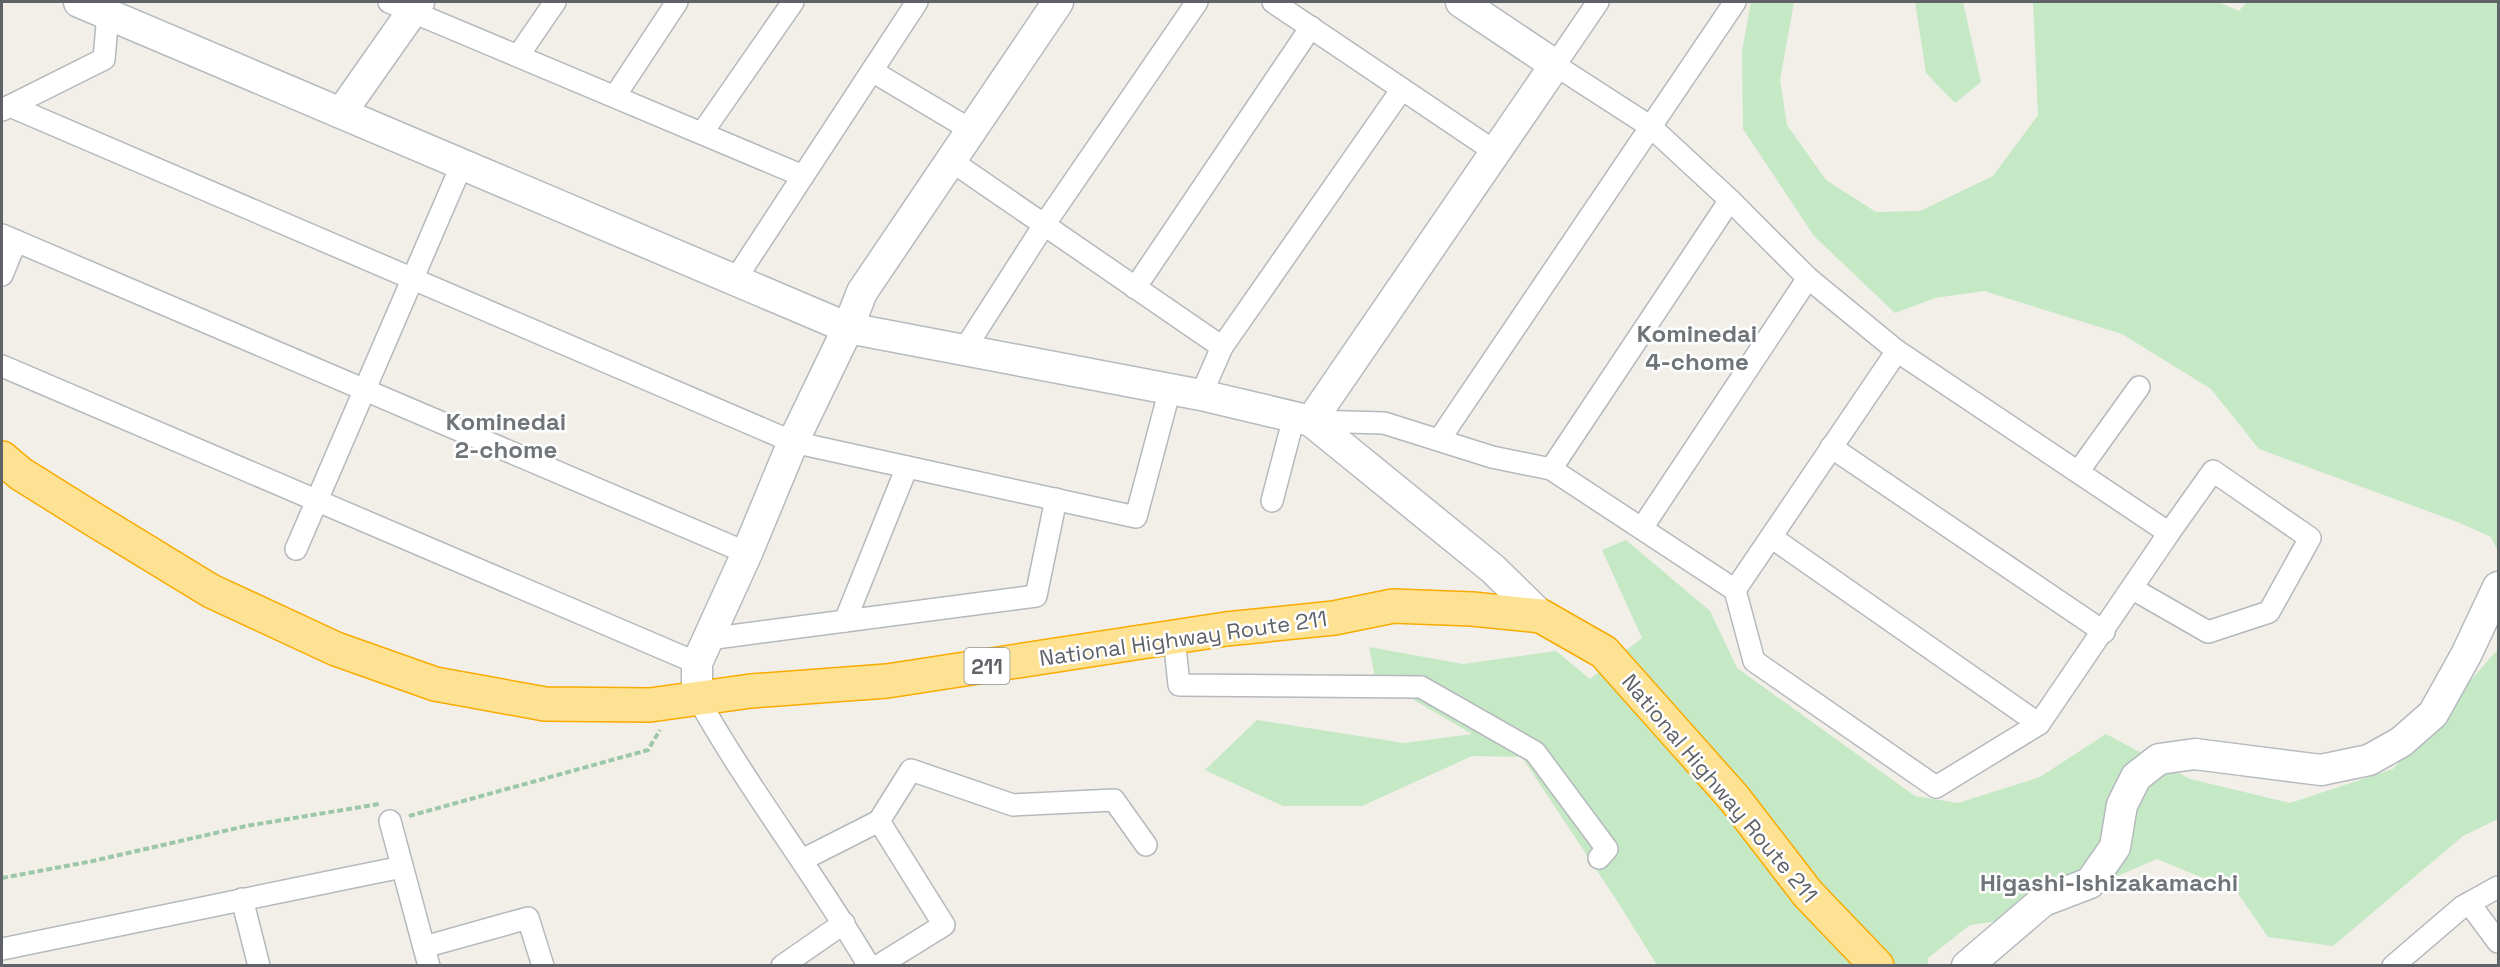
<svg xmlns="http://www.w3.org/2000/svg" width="2500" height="967" font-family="'Space Grotesk',sans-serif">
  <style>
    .green { fill: #c5e8c5 }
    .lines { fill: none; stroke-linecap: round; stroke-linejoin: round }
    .street-casing { stroke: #b5b8bc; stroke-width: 24 }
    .secondary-casing { stroke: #b6babf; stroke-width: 33 }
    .highway-casing { stroke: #f9ab00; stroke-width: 36 }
    .path { stroke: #9cc7a9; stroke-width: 4; stroke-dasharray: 6 3; stroke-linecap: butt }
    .street { stroke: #fff; stroke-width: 21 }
    .secondary { stroke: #fff; stroke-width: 30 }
    .highway { stroke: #fde293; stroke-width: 33 }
    .labels { text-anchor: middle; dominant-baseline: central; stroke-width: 5; stroke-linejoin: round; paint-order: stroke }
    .shield { fill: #fff; stroke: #8f9295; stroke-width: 1.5 }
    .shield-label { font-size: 21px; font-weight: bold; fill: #5f6368 }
    .street-label { font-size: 22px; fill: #5f6368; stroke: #fff }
    .neighbourhood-label { font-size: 24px; font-weight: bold; fill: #70757a; stroke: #fff }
  </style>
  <rect width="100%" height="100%" fill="#f1efe8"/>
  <!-- green -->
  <g class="green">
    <path d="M1751 2H1794L1780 80 1787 125 1826 180 1876 212 1920 211 1993 176 2038 115 2033 2H2218L2239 11 2247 2H2498V552L2491 537 2460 523 2259 449 2211 389 2122 334 1984 291 1935 298 1895 313 1814 236 1743 129 1742 51Z"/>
    <path d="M1915 2H1963L1981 82 1955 103 1926 73Z"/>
    <path d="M1626 540 1710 611 1737 668 1915 796 1958 803 2040 777 2106 734 2190 779 2290 803 2393 769 2498 649V819L2463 836 2333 946 2268 937 2237 892 2157 859 2020 918 1970 925 1928 958V965H1657L1619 904 1522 757 1472 756 1362 806H1283L1205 770 1257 720 1404 743 1472 734 1375 677 1369 647 1463 664 1556 651 1590 679 1642 638 1602 550Z"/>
  </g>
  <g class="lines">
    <!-- street casing -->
    <g class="street-casing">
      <g id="street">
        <path d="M389 2 803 176"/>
        <path d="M1273 2 1494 151"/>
        <path d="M518 56 555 2"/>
        <path d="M872 71 971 130"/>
        <path d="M615 96 677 2"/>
        <path d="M10 106 793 442 1136 517 1170 389"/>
        <path d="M2 110 104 59 108 14"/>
        <path d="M702 133 793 2"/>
        <path d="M950 160 1222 347"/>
        <path d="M2 235 747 553"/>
        <path d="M2 275 16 241"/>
        <path d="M735 280 917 2"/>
        <path d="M1135 288 1311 27"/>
        <path d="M964 350 1044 225 1197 2"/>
        <path d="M2 366 697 663"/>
        <path d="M1201 395 1222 347 1402 89"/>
        <path d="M1311 421 1384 423 1492 457 1551 469 1735 590 1754 661 1936 787 2039 724 2169 533 1897 351 1808 278 1730 200 1651 127 1555 65 1598 2"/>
        <path d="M1439 440 1735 2"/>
        <path d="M1831 447 2104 632"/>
        <path d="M1551 469 1730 200"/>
        <path d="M2078 472 2139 387"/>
        <path d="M1272 501 1294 417"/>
        <path d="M1642 528 1808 278"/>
        <path d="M1771 537 2039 724"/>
        <path d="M296 549 462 164"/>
        <path d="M2133 589 2208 632 2269 612 2310 538 2213 471 2169 533"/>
        <path d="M1735 590 1897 351"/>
        <path d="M845 621 907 467"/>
        <path d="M1174 637 1179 685 1421 687 1535 752 1607 849 1599 858"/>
        <path d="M708 639 1036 596 1056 499"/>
        <path d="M697 697C749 790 815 874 869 966"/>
        <path d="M390 821 429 966"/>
        <path d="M879 821 911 770 1013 805 1114 800 1146 845"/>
        <path d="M802 860 879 821 944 925 878 966"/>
        <path d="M242 899 259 966"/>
        <path d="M2469 903 2498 942"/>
        <path d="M424 947 528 918 543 966"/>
        <path d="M2 949 402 867"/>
        <path d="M782 966 844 923"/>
        <path d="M2393 966 2462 907 2498 887"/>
      </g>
    </g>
    <!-- secondary casing -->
    <g class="secondary-casing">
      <g id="secondary">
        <path d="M79 2 848 328 1201 395 1311 421 1493 569 1541 616"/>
        <path d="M341 113 419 2"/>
        <path d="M1311 421 1555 65 1461 2"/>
        <path d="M697 697V663L747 553 793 442 848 328 862 292 1058 2"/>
        <path d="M1967 966 2043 901 2090 883 2115 847 2122 805 2136 777 2159 759 2195 754 2321 770 2369 760 2401 742 2433 714 2466 655 2498 587"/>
      </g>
    </g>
    <!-- highway casing -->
    <g class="highway-casing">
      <path id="highway" d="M2 458 21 474 93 519 211 591 336 649 435 684 545 704 650 705 751 691 887 681 1226 629 1334 618 1393 606 1472 609 1541 616 1604 652 1734 798 1808 894 1877 966"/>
    </g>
    <!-- path -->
    <g class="path">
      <path d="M409 816 648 750 660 730"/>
      <path d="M2 878 93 861 246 826 379 804"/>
    </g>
    <!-- street -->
    <use href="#street" class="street"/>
    <!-- secondary -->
    <use href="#secondary" class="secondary"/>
    <!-- highway -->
    <use href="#highway" class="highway"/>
  </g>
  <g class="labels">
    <!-- shield labels -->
    <rect class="shield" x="964.5" y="648" width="45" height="36" rx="4.5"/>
    <g class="shield-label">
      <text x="987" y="666">211</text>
    </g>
    <!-- street labels -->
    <g class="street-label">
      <text transform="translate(1183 638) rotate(-8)">National Highway Route 211</text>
      <text transform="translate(1720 788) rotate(50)">National Highway Route 211</text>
    </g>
    <!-- neighbourhood labels -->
    <g class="neighbourhood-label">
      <text x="1697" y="333">Kominedai<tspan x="1697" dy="28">4-chome</tspan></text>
      <text x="506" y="421">Kominedai<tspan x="506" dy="28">2-chome</tspan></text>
      <text x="2109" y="882">Higashi-Ishizakamachi</text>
    </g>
  </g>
  <!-- border -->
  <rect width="2500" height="967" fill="none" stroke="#5f6368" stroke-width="6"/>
</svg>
